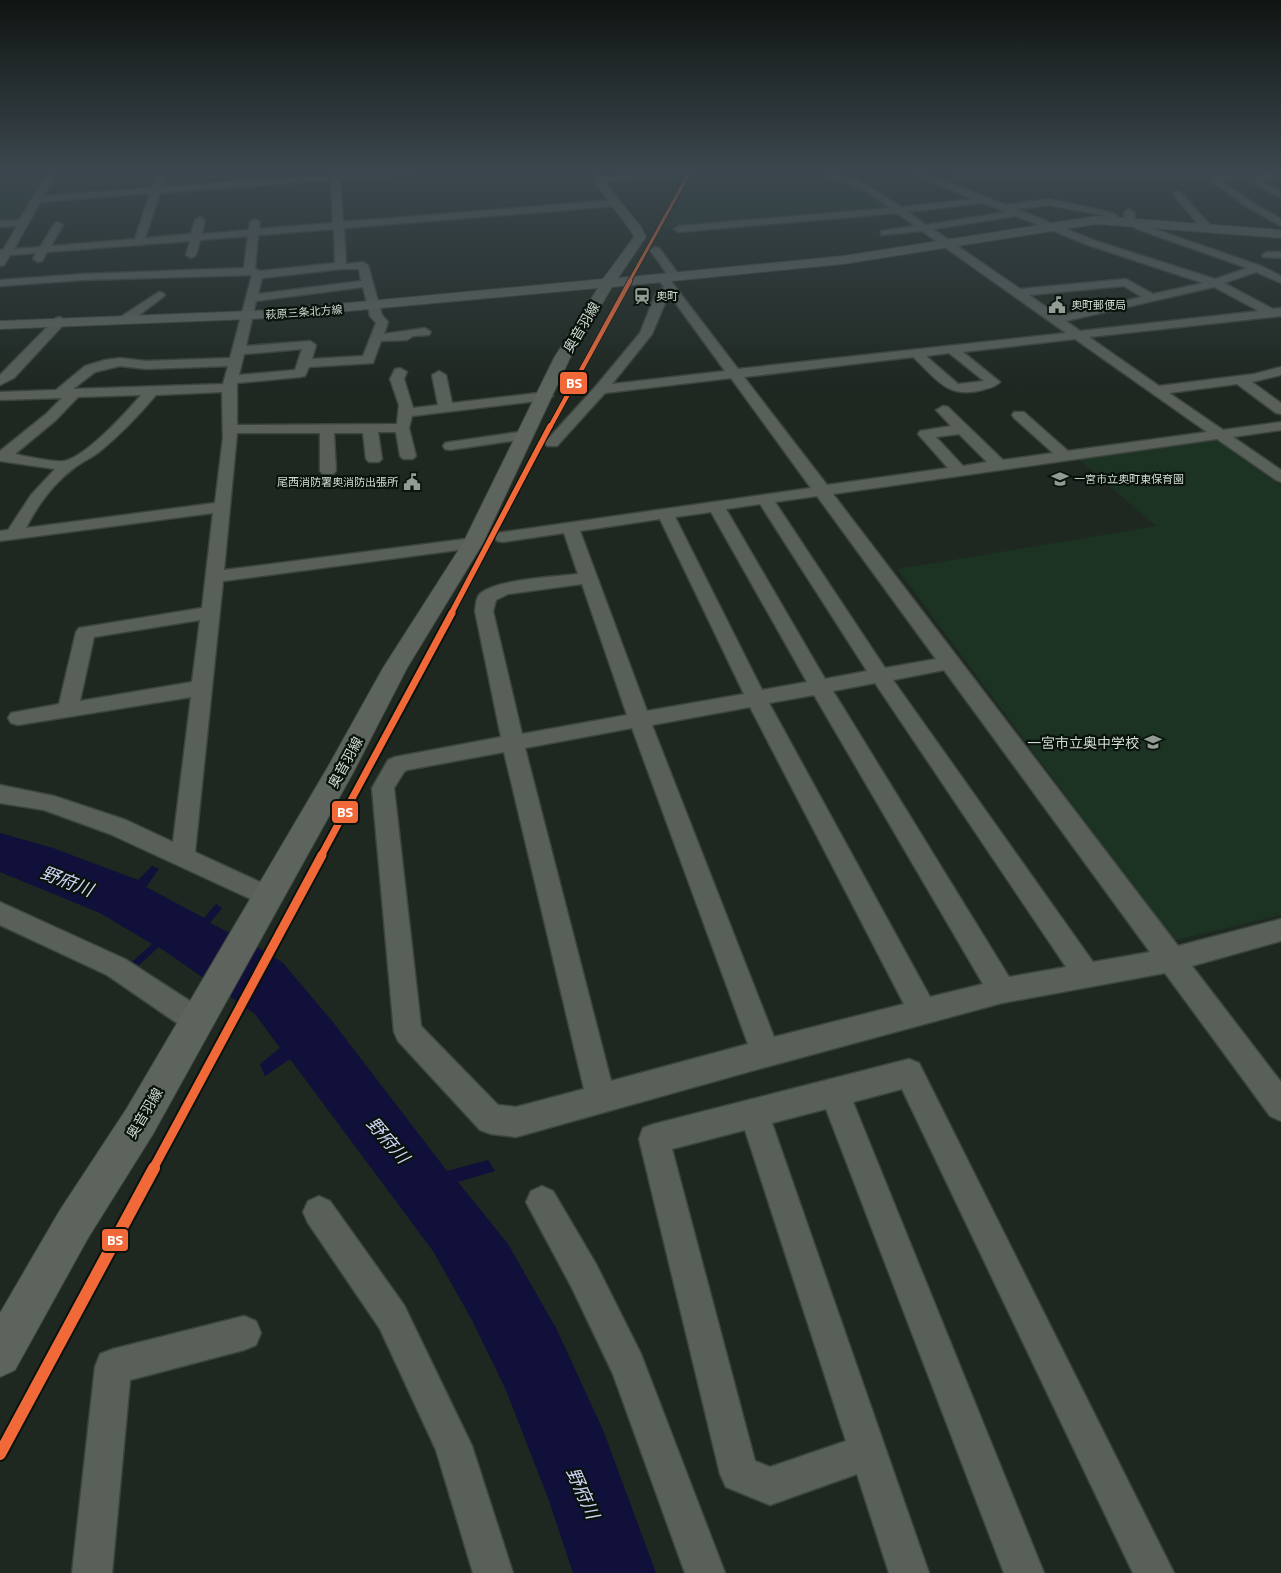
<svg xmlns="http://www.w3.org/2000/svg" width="1281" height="1573" font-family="'Titillium Web','Noto Sans JP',sans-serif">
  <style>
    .built { fill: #1c3222 }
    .water { fill: #11103b }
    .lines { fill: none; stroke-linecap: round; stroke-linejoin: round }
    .street-casing { stroke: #3c443e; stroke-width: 3 }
    .secondary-casing { stroke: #3c443e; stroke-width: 2 }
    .street { fill: #59605a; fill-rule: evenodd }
    .secondary { fill: #5c645d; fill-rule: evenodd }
    .rail-1-far5-casing { stroke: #0a120c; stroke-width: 5 }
    .rail-1-far4-casing { stroke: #0a120c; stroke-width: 6 }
    .rail-1-far3-casing { stroke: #0a120c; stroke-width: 8 }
    .rail-1-far2-casing { stroke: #0a120c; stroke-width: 11 }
    .rail-1-far1-casing { stroke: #0a120c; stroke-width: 13 }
    .rail-1-casing { stroke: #0a120c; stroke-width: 16 }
    .rail-1-far5 { stroke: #f26939; stroke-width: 3 }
    .rail-1-far4 { stroke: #f26939; stroke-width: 4.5 }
    .rail-1-far3 { stroke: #f26939; stroke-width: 5.5 }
    .rail-1-far2 { stroke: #f26939; stroke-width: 7 }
    .rail-1-far1 { stroke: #f26939; stroke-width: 9 }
    .rail-1 { stroke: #f26939; stroke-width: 12 }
    .labels { text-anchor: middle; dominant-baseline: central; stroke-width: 4.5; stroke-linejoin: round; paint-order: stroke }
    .far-poi-label { font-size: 11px; fill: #d0dbd2; stroke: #0a120c; text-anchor: start }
    .far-street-label { font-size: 11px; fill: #d0dbd2; stroke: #0a120c }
    .street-label { font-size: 14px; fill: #d0dbd2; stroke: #0a120c }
    .poi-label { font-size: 14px; fill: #d0dbd2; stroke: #0a120c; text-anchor: end }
    .near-water-label { font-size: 18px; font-style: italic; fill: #ced4f6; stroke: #0a120c }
    .line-badge { stroke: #0a120c; stroke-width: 2 }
    .badge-label { font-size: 14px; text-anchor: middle; font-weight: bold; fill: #fff }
  </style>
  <rect width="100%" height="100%" fill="#1e2720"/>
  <!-- built -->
  <g class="built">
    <path d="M0 170H49L17 221 0 223Z"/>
    <path d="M696 170H808L868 191 895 210 663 229Z"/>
    <path d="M1217 440 1281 486V915L1174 941 897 569 1156 526 1079 460Z"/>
  </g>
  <!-- water -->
  <path class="water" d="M0 833 53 848 138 880 152 866 159 869 146 887 204 918 216 904 222 908 210 923 254 945 283 963 332 1021 447 1171 488 1160 495 1171 458 1182 508 1244 557 1330 603 1430 656 1573H573L548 1498 506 1390 472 1320 433 1251 290 1059 265 1076 260 1064 280 1048 255 1014 159 947 139 965 132 962 152 944 100 913 0 872Z"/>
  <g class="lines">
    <!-- street casing -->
    <g class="street-casing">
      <g id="street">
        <path d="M50 170H58L43 196 152 188 156 178 160 175 164 178 161 187 331 175V170H339L340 174 400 170H438L434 173 340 179 343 222 615 200 620 203 615 206 344 228 346 264 363 262 368 265 382 315 388 322 384 334 425 328 431 332 429 335 413 336 407 340 381 341 373 363 309 367 305 376 300 377 237 383V425L397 424 399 405 390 379 395 369 400 368 407 372 404 379 413 408 438 405 432 375 439 371 446 375 452 403 546 392 553 396 546 400 412 416 409 428 416 456 413 459H403L400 456 396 432H378L382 459 379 462H369L366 459 363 433H334L336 471 333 474H323L320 471V433H237L224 570 473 538 479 539 482 543 479 547 473 548 223 581 195 852 277 890 280 897 277 904 268 907 110 834 44 810 0 803V785L54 796 126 820 173 842 191 697 18 725 11 723 8 718 11 713 59 704 76 632 79 628 202 608 213 513 0 541V531L8 530 31 495 55 469 0 461V451L46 414 62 398 0 400V392L56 390 85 366 105 360 120 358 146 361 230 358 252 275 83 280 0 286V280L83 274 244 268 248 236 200 240 196 255 191 258 186 255 190 241 47 252 42 261 38 262 33 259 36 253 10 255 4 265 0 266V250H3L17 226 0 227V221L19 220ZM331 180 333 223 259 229 260 222 255 219 250 222 249 230 202 234 205 220 200 217 195 220 191 234 145 238 160 193ZM150 193 135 239 51 246 63 225 58 222 55 223 40 247 14 249 40 202ZM334 229 335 263 261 271 255 269 258 235ZM341 269H359L361 281 258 294 262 278ZM363 287 370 316 376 323 363 356 312 359 316 345 310 341 246 346 256 301ZM302 349 295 370 239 375 244 354ZM120 366 146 369 228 366 223 384 73 389 95 372ZM222 392 223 438 215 503 26 528C37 506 54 483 74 468 82 462 91 458 99 452 120 435 139 415 156 395ZM141 395C126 413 87 455 65 461 57 463 24 456 15 454L56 420 78 397ZM200 620 192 682 80 701 94 637Z"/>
        <path d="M103 170H111L106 175 102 172Z"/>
        <path d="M680 170 683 171V175L597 182 593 179 597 176Z"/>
        <path d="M811 170C844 170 875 189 901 207L972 199 905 170H916L1006 205 1049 199 1113 213 1118 216 1116 218 1049 205 1016 209 1096 241 1215 279 1247 268 1137 229 1125 221 1124 212 1129 209 1134 212 1135 220 1143 225 1261 266 1281 276V283L1256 272 1224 283 1273 309 1281 308V316L1089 337 1159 386 1254 374 1281 367V375L1252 382 1281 403V414L1276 413 1237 384 1169 393 1223 430 1281 422V430L1233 437 1281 470V482L1276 480 1217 439 833 494 1178 946 1281 919V941L1192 966 1281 1082V1121L1270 1116 1165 973 1002 1003 766 1067 516 1137 491 1134 480 1130 398 1041 394 1032 372 788 388 760 395 757 501 737 475 611C476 605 476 596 481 593 499 579 554 577 578 574L564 533 503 542 497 541 495 537 497 533 811 488 731 378 605 393 557 446H547L545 443 547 440 596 386 640 333 656 293 664 287 657 278 659 276H667L738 369 1066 333 922 231 881 235V231L915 226 897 213 679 232 674 229 679 226 890 208 866 191ZM983 203 1006 212 926 225 908 212ZM1016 216 1088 245 1203 283 1153 294 1126 279 1020 289 933 229ZM1124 286 1142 297 1059 316 1029 295ZM1214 287 1259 311 1080 331 1066 321ZM669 294 725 371 612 384 652 334ZM1075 339 1207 432 1068 451 1024 412H1014L1012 415 1014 418 1053 453 1003 460 948 407 943 406 936 410 951 426 920 431 918 434 948 468 827 485 744 377 913 357C937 379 947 399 982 390 989 388 995 387 1000 382L963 352ZM949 353 984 381 958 384 926 356ZM959 434 987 462 963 466 936 437ZM817 496 936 659 885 668 775 502ZM760 504 867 671 825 679 726 509ZM711 512 807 682 762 690 675 517ZM660 519 744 694 647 711 580 531ZM582 584 627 715 522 734 493 611 496 600 508 594ZM944 670 1150 952 1093 962 893 680ZM875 683 1066 967 1009 977 833 691ZM814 695 983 984 930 997 769 703ZM750 707 904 1004 774 1037 652 725ZM632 728 748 1044 611 1081 525 748ZM504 752 584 1089 516 1107 498 1105 421 1026 394 788 404 772 407 770Z"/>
        <path d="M1209 172 1281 173V179H1258L1281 191V198L1246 179H1220L1253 203 1281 219V226L1247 207 1208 179H956L952 176 956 173Z"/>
        <path d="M1177 191 1180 192 1212 227V231H1204L1174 196V192Z"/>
        <path d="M655 247 659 248 679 275 681 277 679 279H671L650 250Z"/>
        <path d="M1267 252H1281V258L1263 257 1262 255Z"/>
        <path d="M159 292 163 293 165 295 163 297 130 322H122L120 319 122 316Z"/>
        <path d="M60 317 66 321 64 324 14 378 0 385V375L56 318Z"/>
        <path d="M526 431 531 432 533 435 531 438 450 450 445 449 443 446 445 443 450 442Z"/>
        <path d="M0 902 125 959 207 1012 211 1021 207 1030 197 1034 187 1030 107 975 0 925Z"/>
        <path d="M909 1059 919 1063 1174 1573H1133L902 1089 853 1102 1044 1573H1004L826 1109 772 1123 929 1573H889L857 1474 770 1505 726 1487 720 1474 639 1139 643 1128 654 1124ZM745 1130 846 1441 770 1467 755 1461 672 1149Z"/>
        <path d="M542 1186 553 1191 596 1264 641 1354 725 1573H685L613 1374 572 1288 526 1202 531 1191Z"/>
        <path d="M319 1196 330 1201 404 1305 472 1446 513 1573H473L436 1450 380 1329 308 1223 303 1212 308 1201Z"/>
        <path d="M244 1316 256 1321 261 1333 256 1345 244 1350 130 1380 112 1573H72L95 1367 100 1354 113 1349Z"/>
      </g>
    </g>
    <!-- secondary casing -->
    <g class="secondary-casing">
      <path id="secondary" d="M585 170H595L641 227 646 237 618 278 843 256 1097 216 1281 230V238L1097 224 843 264 612 287 570 358 483 543 407 668 354 771 153 1134 88 1238 15 1370 0 1377V1313L60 1210 127 1108 329 765 383 668 463 543 554 358 598 288 273 318 0 329V321L273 310 603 279 634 237 631 231Z"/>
    </g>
    <!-- street -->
    <use href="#street" class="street"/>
    <!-- secondary -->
    <use href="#secondary" class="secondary"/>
    <!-- rail-1-far5 casing -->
    <g class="rail-1-far5-casing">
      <path id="rail-1-far5" d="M629 282 691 170"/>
    </g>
    <!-- rail-1-far4 casing -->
    <g class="rail-1-far4-casing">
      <path id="rail-1-far4" d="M550 427 630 281"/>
    </g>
    <!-- rail-1-far3 casing -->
    <g class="rail-1-far3-casing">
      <path id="rail-1-far3" d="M451 614 550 426"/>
    </g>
    <!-- rail-1-far2 casing -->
    <g class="rail-1-far2-casing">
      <path id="rail-1-far2" d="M321 856 452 613"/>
    </g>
    <!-- rail-1-far1 casing -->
    <g class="rail-1-far1-casing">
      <path id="rail-1-far1" d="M153 1169 322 855"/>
    </g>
    <!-- rail-1 casing -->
    <g class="rail-1-casing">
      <path id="rail-1" d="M0 1454 154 1168"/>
    </g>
    <!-- rail-1-far5 -->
    <use href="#rail-1-far5" class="rail-1-far5"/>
    <!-- rail-1-far4 -->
    <use href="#rail-1-far4" class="rail-1-far4"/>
    <!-- rail-1-far3 -->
    <use href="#rail-1-far3" class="rail-1-far3"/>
    <!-- rail-1-far2 -->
    <use href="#rail-1-far2" class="rail-1-far2"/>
    <!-- rail-1-far1 -->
    <use href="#rail-1-far1" class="rail-1-far1"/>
    <!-- rail-1 -->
    <use href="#rail-1" class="rail-1"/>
  </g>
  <!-- sky -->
  <linearGradient id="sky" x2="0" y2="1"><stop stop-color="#101512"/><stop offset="0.44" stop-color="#3b474e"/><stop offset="1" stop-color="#3b474e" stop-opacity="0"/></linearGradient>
  <rect width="1281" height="390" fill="url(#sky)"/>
  <!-- icons -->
  <defs>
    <g id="station-bare" transform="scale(1.35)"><path d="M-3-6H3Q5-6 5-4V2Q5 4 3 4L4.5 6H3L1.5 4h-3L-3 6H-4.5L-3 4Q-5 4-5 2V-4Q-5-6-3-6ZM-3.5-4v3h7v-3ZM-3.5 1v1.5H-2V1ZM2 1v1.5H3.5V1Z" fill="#929c94" stroke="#0a120c" stroke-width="2.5" paint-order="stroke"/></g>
    <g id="civic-bare" transform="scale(1.35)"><path d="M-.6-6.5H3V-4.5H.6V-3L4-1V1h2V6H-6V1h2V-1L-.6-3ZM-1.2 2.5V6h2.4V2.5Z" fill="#929c94" stroke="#0a120c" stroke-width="2.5" paint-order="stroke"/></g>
    <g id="school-bare" transform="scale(1.35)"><path d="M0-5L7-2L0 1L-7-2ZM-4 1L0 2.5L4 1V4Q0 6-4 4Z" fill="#929c94" stroke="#0a120c" stroke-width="2.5" paint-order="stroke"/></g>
  </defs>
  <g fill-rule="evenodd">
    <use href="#station-bare" x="642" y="296"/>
    <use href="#civic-bare" x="1057" y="305"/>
    <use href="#school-bare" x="1060" y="479"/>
    <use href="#civic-bare" x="412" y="482"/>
    <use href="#school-bare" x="1153" y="742"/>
  </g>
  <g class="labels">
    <!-- far-poi labels -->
    <g class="far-poi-label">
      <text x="656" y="296">奥町</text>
      <text x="1071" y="305">奥町郵便局</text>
      <text x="1074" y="479">一宮市立奥町東保育園</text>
      <text x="398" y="482" text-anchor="end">尾西消防署奥消防出張所</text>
    </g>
    <!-- far-street labels -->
    <g class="far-street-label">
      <text transform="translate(304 312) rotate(-4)">萩原三条北方線</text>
    </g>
    <!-- street labels -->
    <g class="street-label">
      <text transform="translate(581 327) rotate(-59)">奥音羽線</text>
      <text transform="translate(345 762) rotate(-61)">奥音羽線</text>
      <text transform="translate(144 1113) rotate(-59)">奥音羽線</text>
    </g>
    <!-- poi labels -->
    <g class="poi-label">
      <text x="1139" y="742">一宮市立奥中学校</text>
    </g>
    <!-- near-water labels -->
    <g class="near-water-label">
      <text transform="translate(67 881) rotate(21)">野府川</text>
      <text transform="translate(388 1140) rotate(49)">野府川</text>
      <text transform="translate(583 1493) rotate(66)">野府川</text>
    </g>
  </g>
  <g class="line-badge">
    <rect x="559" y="371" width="29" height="24" rx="5" fill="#f26939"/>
    <rect x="331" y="800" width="28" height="24" rx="5" fill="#f26939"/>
    <rect x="101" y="1228" width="28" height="24" rx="5" fill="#f26939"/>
  </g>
  <g class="badge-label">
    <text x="574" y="388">BS</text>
    <text x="345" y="817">BS</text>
    <text x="115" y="1245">BS</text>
  </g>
</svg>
